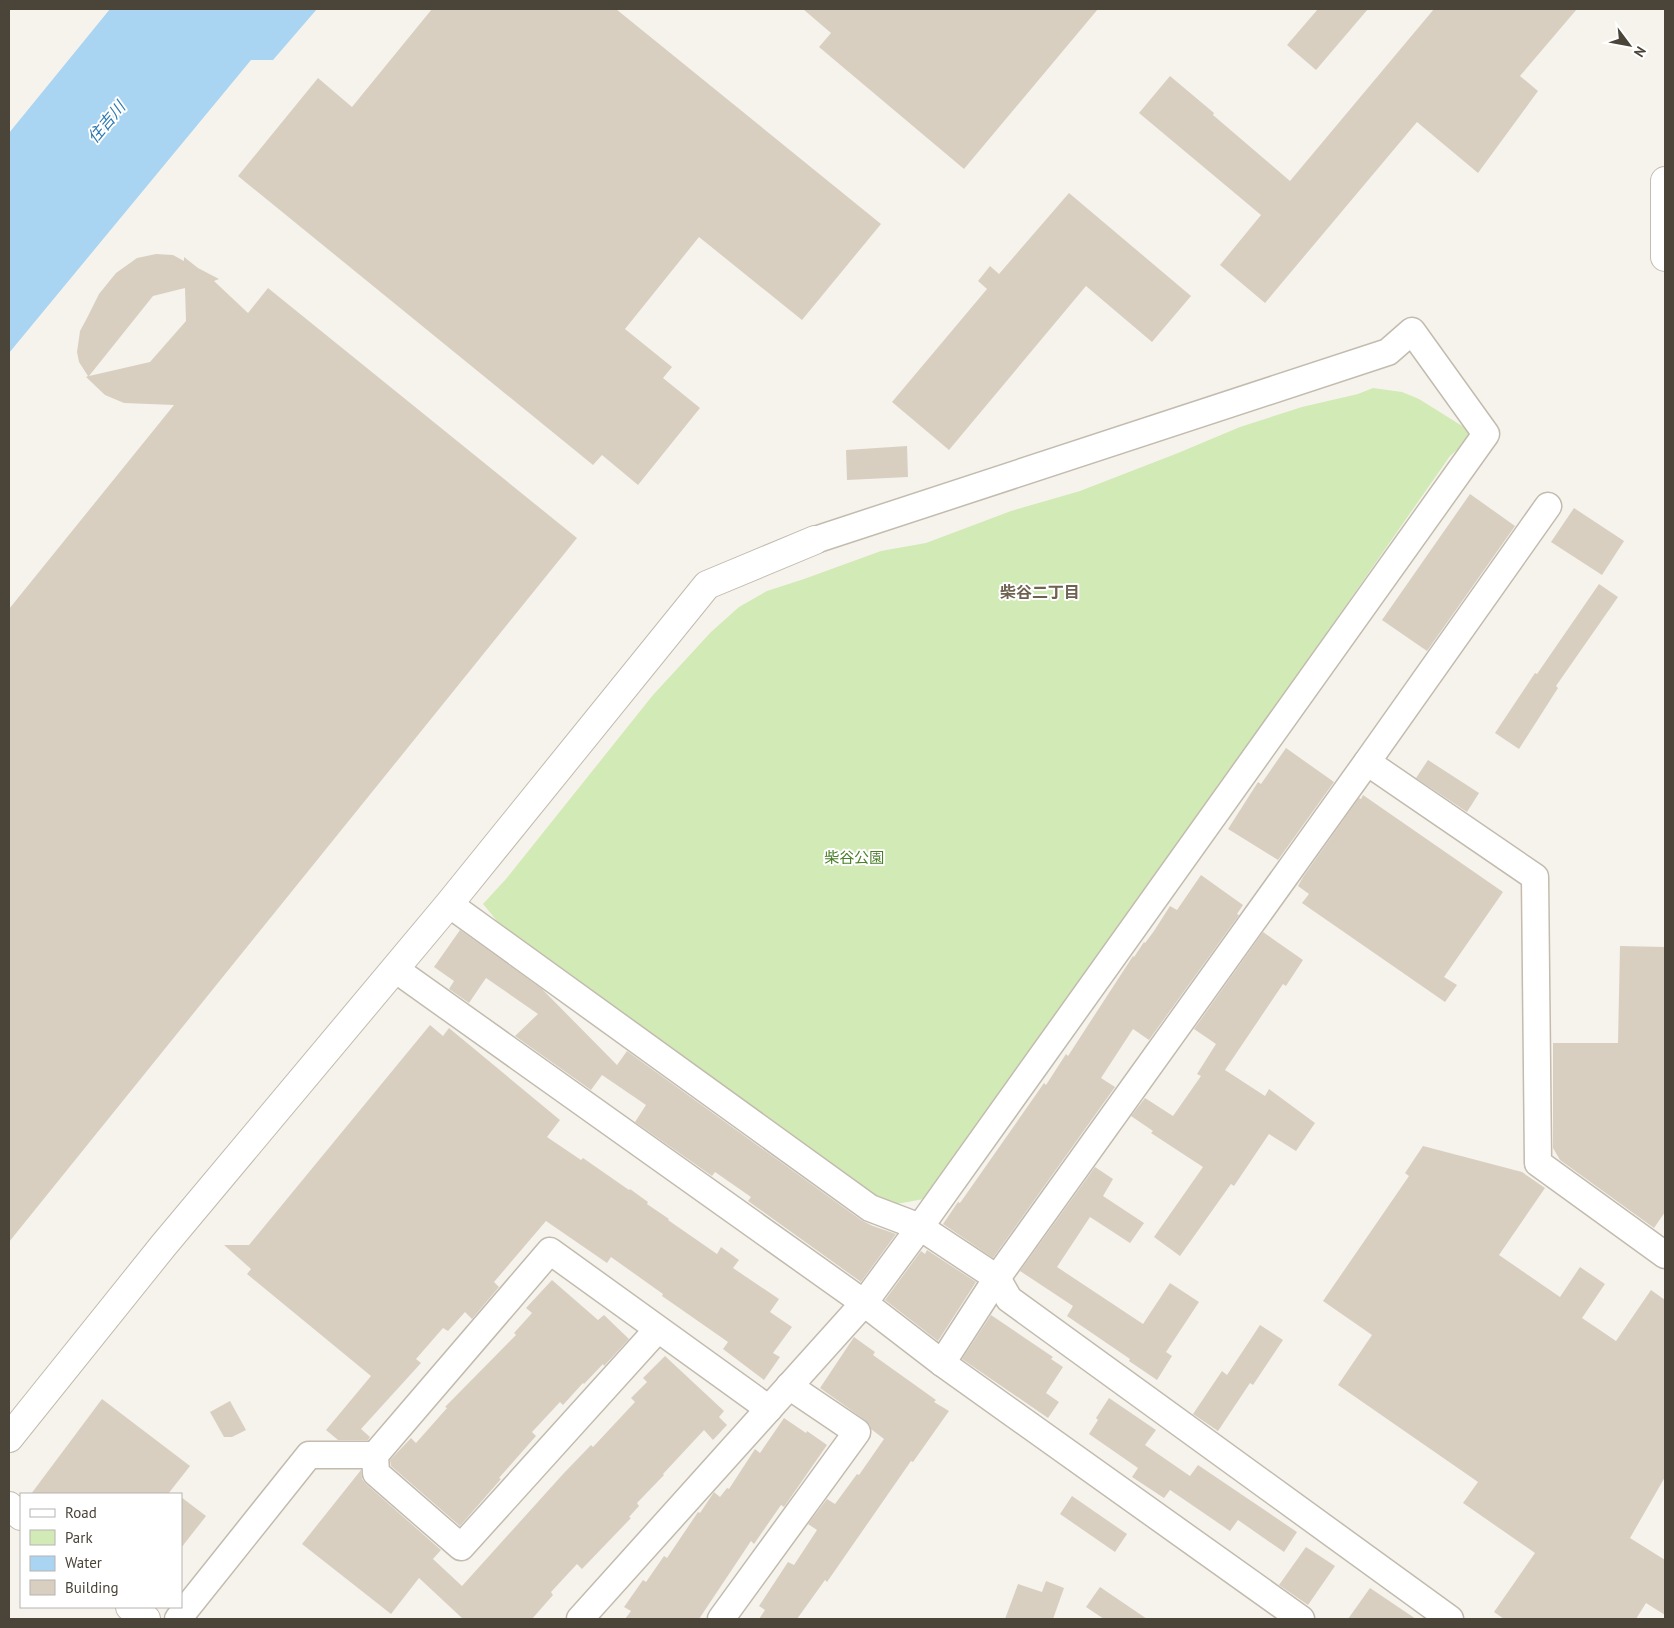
<svg xmlns="http://www.w3.org/2000/svg" width="1674" height="1628" font-family="'PT Sans','Noto Sans JP',sans-serif">
  <style>
    .green { fill: #d2eab5 }
    .water { fill: #a9d4f2 }
    .building { fill: #d8cfc1; fill-rule: evenodd }
    .lines { fill: none; stroke-linecap: round; stroke-linejoin: round }
    .minor-casing { stroke: #c2bbae; stroke-width: 29 }
    .tertiary-casing { stroke: #c2bbae; stroke-width: 30 }
    .minor { stroke: #fff; stroke-width: 26 }
    .tertiary { stroke: #fff; stroke-width: 28 }
    .labels { text-anchor: middle; dominant-baseline: central; stroke-width: 4; stroke-linejoin: round; paint-order: stroke }
    .park-label { font-size: 15px; fill: #4a7f2a; stroke: #fff }
    .water-label { font-size: 16px; font-style: italic; fill: #2e7ab2; stroke: #fff }
    .neighbourhood-label { font-size: 16px; font-weight: bold; fill: #6e6250; stroke: #fff }
  </style>
  <rect width="100%" height="100%" fill="#f6f3ec"/>
  <!-- green -->
  <path class="green" d="M1373 388 1402 392 1419 399 1475 434 1450 456 1139 902 929 1198 891 1205 855 1185 529 946 497 921 483 904 506 879 653 695 711 632 739 607 767 591 804 579 881 551 926 543 1011 511 1080 491 1178 453 1240 427 1302 407 1358 394Z"/>
  <!-- water -->
  <path class="water" d="M110 9H317L273 60H251L9 353V133Z"/>
  <!-- building -->
  <g class="building">
    <path d="M432 9H616L881 224 802 320 699 237 625 329 672 367 663 378 700 408 638 485 602 455 593 465 238 176 318 78 352 107Z"/>
    <path d="M803 9H1098L964 169 819 47 831 33Z"/>
    <path d="M1318 9H1368L1316 70 1287 45Z"/>
    <path d="M1434 9H1577L1520 76 1538 91 1478 173 1417 122 1265 303 1220 265 1261 215 1139 113 1170 76 1214 113 1213 115 1290 181Z"/>
    <path d="M1069 193 1191 296 1152 342 1086 286 949 450 892 402 987 289 978 281 990 266 999 274Z"/>
    <path d="M156 254 173 255 184 261V257L198 268 219 279 214 281 248 313 268 288 577 538 9 1242V609L174 405 124 403 105 395 86 377 88 376 79 362 77 352 80 331 87 318 99 294 116 273 137 258ZM185 288 186 321 150 362 89 376 153 296Z"/>
    <path d="M907 446 908 477 847 480 846 450Z"/>
    <path d="M1470 494 1515 526 1427 651 1382 620Z"/>
    <path d="M1574 508 1624 541 1602 575 1551 542Z"/>
    <path d="M1599 584 1618 597 1556 686 1558 688 1519 749 1495 733 1535 673 1537 674Z"/>
    <path d="M1286 748 1334 782 1278 860 1228 829 1258 782 1261 784Z"/>
    <path d="M1428 760 1479 793 1467 812 1416 778Z"/>
    <path d="M1363 795 1503 892 1444 977 1457 985 1445 1002 1302 903 1309 894 1298 886 1303 877 1359 798 1361 799Z"/>
    <path d="M1201 875 1243 905 1237 914 1239 915 1149 1040 1133 1029 1101 1078 1115 1087 993 1258 943 1224 958 1202 960 1203 1044 1083 1046 1085 1066 1054 1068 1056 1133 956 1134 957 1144 942 1145 943 1154 931 1170 906 1177 910Z"/>
    <path d="M460 930 542 989 617 1065 627 1051 861 1220 873 1226 896 1234 861 1282 748 1201 751 1197 715 1172 712 1176 635 1122 646 1105 602 1075 591 1090 515 1036 538 1014 486 978 469 1003 449 989 454 981 434 967Z"/>
    <path d="M1263 932 1303 960 1286 986 1283 984 1225 1070 1265 1096 1269 1089 1315 1123 1296 1151 1269 1134 1234 1186 1231 1184 1180 1256 1154 1237 1203 1167 1151 1133 1153 1131 1131 1116 1145 1098 1173 1116 1201 1076 1197 1074 1216 1044 1194 1029Z"/>
    <path d="M1620 946 1665 947V1212L1654 1228 1560 1160 1553 1148V1043H1618Z"/>
    <path d="M430 1025 443 1036 449 1028 560 1120 547 1137 581 1160 583 1158 629 1190 630 1189 648 1202 647 1204 669 1219 668 1220 717 1254 721 1247 739 1260 733 1268 779 1299 770 1312 792 1327 773 1353 780 1357 764 1380 723 1349 728 1342 662 1296 663 1294 611 1257 607 1263 546 1221 494 1282 499 1287 472 1319 465 1312 448 1331 443 1328 416 1359 421 1363 361 1429 370 1437 368 1440H338L326 1430 371 1376 247 1274 251 1269 224 1245H249Z"/>
    <path d="M1423 1146 1522 1172 1545 1188 1499 1255 1560 1297 1580 1267 1605 1284 1582 1318 1616 1341 1651 1290 1665 1300V1477L1630 1538 1665 1560V1615L1646 1603 1636 1619H1504L1494 1612 1535 1553 1463 1503 1478 1482 1338 1385 1372 1335 1323 1301 1409 1176 1405 1173Z"/>
    <path d="M1095 1167 1113 1179 1103 1196 1144 1223 1130 1243 1090 1217 1057 1267 1143 1324 1170 1283 1199 1302 1166 1352 1172 1356 1157 1380 1129 1361 1130 1359 1067 1316 1073 1306 1020 1271Z"/>
    <path d="M927 1250 976 1282 938 1341 885 1300 921 1251 925 1254Z"/>
    <path d="M552 1280 598 1320 604 1315 629 1339 604 1366 603 1364 584 1384 583 1383 563 1405 560 1402 532 1432 536 1436 499 1478 501 1479 460 1526 391 1466 390 1460 411 1438 416 1443 447 1408 445 1407 516 1335 514 1333 532 1313 526 1308Z"/>
    <path d="M991 1315 1053 1357 1051 1359 1063 1367 1046 1393 1059 1402 1048 1418 962 1359Z"/>
    <path d="M1260 1325 1283 1340 1253 1385 1250 1383 1218 1431 1193 1414 1222 1371 1227 1375Z"/>
    <path d="M854 1337 875 1352 873 1355 936 1400 934 1402 949 1411 913 1462 911 1461 827 1582 825 1580 797 1619H759L765 1610 759 1606 788 1562 794 1565 817 1530 808 1524 827 1499 835 1504 857 1474 859 1475 884 1439 871 1429 870 1425 865 1420 820 1388Z"/>
    <path d="M665 1356 724 1411 719 1417 727 1425 713 1440 704 1430 663 1474 664 1475 637 1503 639 1506 629 1517 631 1518 582 1569 577 1564 551 1592 553 1595 532 1619H463L419 1578 391 1614 302 1544 361 1470 362 1479 366 1484 441 1550 433 1559 462 1586 564 1473 591 1445 593 1447 635 1402 631 1398 647 1382 643 1378Z"/>
    <path d="M1109 1398 1156 1430 1145 1445 1190 1476 1198 1465 1297 1532 1284 1552 1238 1520 1230 1531 1170 1490 1164 1498 1132 1477 1138 1468 1089 1434 1098 1420 1096 1418Z"/>
    <path d="M102 1399 190 1466 168 1494H31Z"/>
    <path d="M230 1401 246 1430 232 1437H224L210 1412Z"/>
    <path d="M784 1418 806 1433 807 1431 827 1445 784 1507 781 1505 754 1544 751 1541 699 1619H625L631 1611 624 1607 643 1580 646 1582 664 1556 667 1558 698 1512 700 1513 714 1492 720 1497 727 1488 729 1489 755 1449 760 1453Z"/>
    <path d="M1072 1496 1127 1534 1115 1552 1060 1514Z"/>
    <path d="M181 1497 206 1516 181 1548Z"/>
    <path d="M1306 1547 1335 1566 1308 1605 1279 1585Z"/>
    <path d="M1046 1581 1064 1588 1053 1619H1005L1018 1584 1042 1592Z"/>
    <path d="M1100 1587 1147 1619H1104L1086 1607Z"/>
    <path d="M1370 1588 1416 1619H1348Z"/>
  </g>
  <g class="lines">
    <!-- minor casing -->
    <g class="minor-casing">
      <g id="minor">
        <path d="M1367 762 1548 506"/>
        <path d="M449 904 870 1208 920 1227 997 1278 1009 1299 1450 1619"/>
        <path d="M395 969 864 1303 942 1363 1301 1619"/>
        <path d="M658 1329 461 1547 376 1473 375 1455 550 1251 769 1409"/>
        <path d="M942 1363 997 1278 1367 762 1535 877 1538 1163 1665 1255"/>
        <path d="M178 1619 309 1455H375"/>
        <path d="M580 1619 864 1303 920 1227 1486 434 1412 331 1388 352 815 540"/>
        <path d="M721 1619 857 1432 789 1386"/>
      </g>
    </g>
    <!-- tertiary casing -->
    <g class="tertiary-casing">
      <g id="tertiary">
        <path d="M1665 181V257"/>
        <path d="M9 1438 163 1246 449 904 707 585 815 540"/>
        <path d="M9 1506 21 1516"/>
        <path d="M130 1607 146 1619"/>
      </g>
    </g>
    <!-- minor -->
    <use href="#minor" class="minor"/>
    <!-- tertiary -->
    <use href="#tertiary" class="tertiary"/>
  </g>
  <g class="labels">
    <!-- park labels -->
    <g class="park-label">
      <text x="854" y="857">柴谷公園</text>
    </g>
    <!-- water labels -->
    <g class="water-label">
      <text transform="translate(106 122) rotate(-50)">住吉川</text>
    </g>
    <!-- neighbourhood labels -->
    <g class="neighbourhood-label">
      <text x="1040" y="592">柴谷二丁目</text>
    </g>
  </g>
  <!-- border -->
  <rect width="1674" height="1628" fill="none" stroke="#4b4439" stroke-width="20"/>
  <!-- legend -->
  <rect x="20" y="1493" width="162" height="115" fill="#ffffff" stroke="#b7b4b0"/>
  <rect x="30" y="1509" width="25" height="8" fill="#ffffff" stroke="#b7b4b0"/>
  <text x="65" y="1518" font-size="15" fill="#4b4439">Road</text>
  <rect x="30" y="1530" width="25" height="15" fill="#d2eab5" stroke="#b7b4b0"/>
  <text x="65" y="1543" font-size="15" fill="#4b4439">Park</text>
  <rect x="30" y="1556" width="25" height="15" fill="#a9d4f2" stroke="#b7b4b0"/>
  <text x="65" y="1568" font-size="15" fill="#4b4439">Water</text>
  <rect x="30" y="1580" width="25" height="15" fill="#d8cfc1" stroke="#b7b4b0"/>
  <text x="65" y="1593" font-size="15" fill="#4b4439">Building</text>
  <!-- north arrow -->
  <g transform="translate(1629 45) rotate(122)" stroke="#ffffff" stroke-width="4" paint-order="stroke">
  <path d="M0-4L9 19L0 12L-9 19Z" fill="#4b4439"/>
  <text y="-8" font-size="14" font-weight="bold" text-anchor="middle" fill="#4b4439">N</text>
  </g>
</svg>
